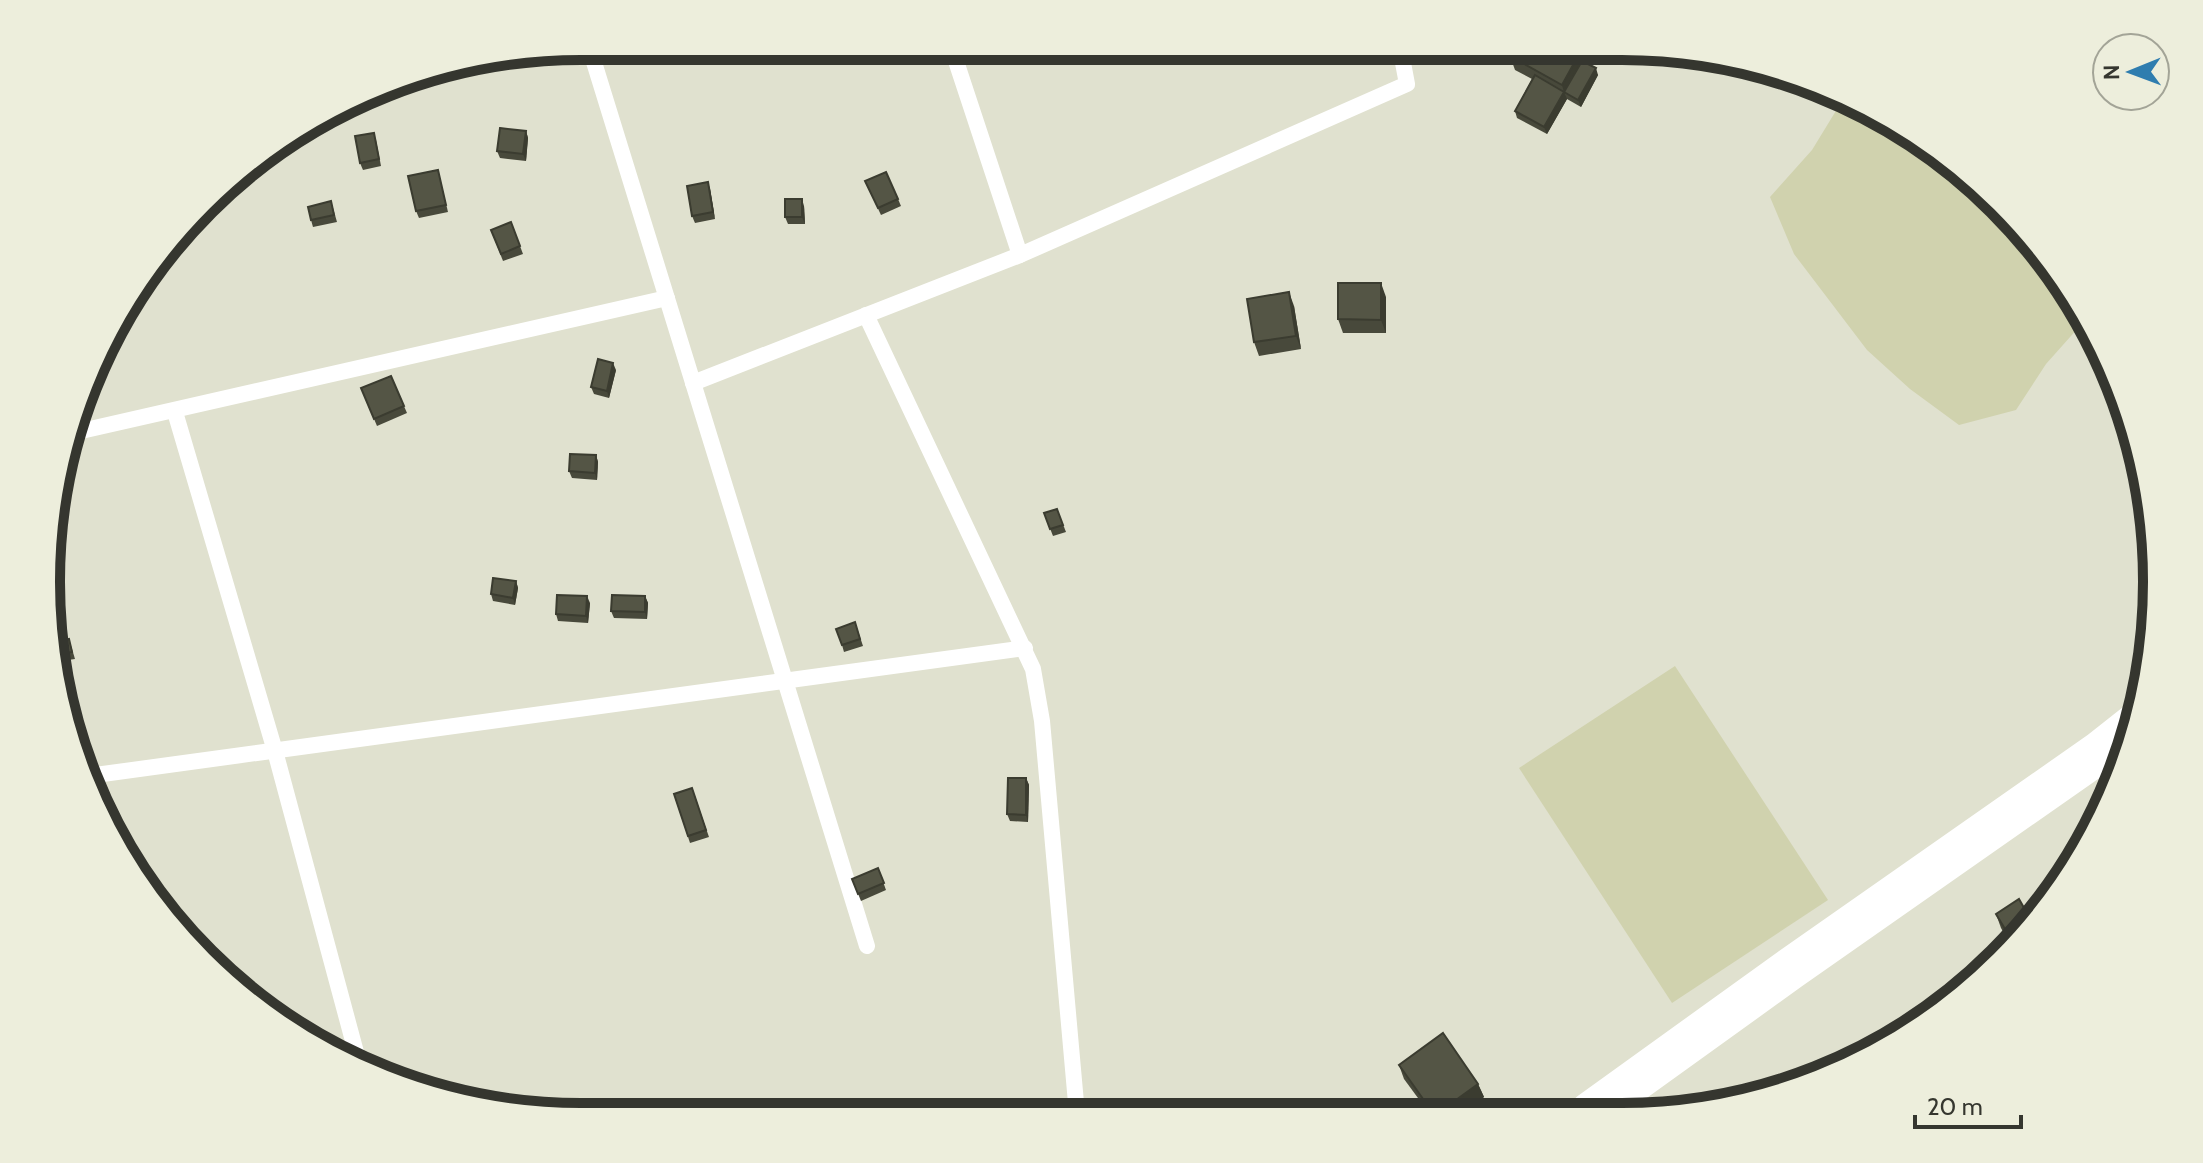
<svg xmlns="http://www.w3.org/2000/svg" width="2203" height="1163" font-family="Cabin,sans-serif">
  <style>
    .green { fill: #d0d2ae }
    .lines { fill: none; stroke-linecap: round; stroke-linejoin: round }
    .service { stroke: #fff; stroke-width: 16 }
    .tertiary { stroke: #fff; stroke-width: 42 }
    .wall { fill: #48493b }
    .shaded-wall { fill: #3b3c30 }
    .building { fill: #545545; stroke: #3b3c30; stroke-width: 2 }
    .rim { fill: none; stroke: #35362f; stroke-width: 10 }
  </style>
  <rect width="100%" height="100%" fill="#e0e1cf"/>
  <!-- green -->
  <g class="green">
    <path d="M1845 96 1859 101 1948 157 2024 229 2085 314 2087 318 2046 364 2016 410 1959 425 1910 389 1867 350 1794 254 1770 197 1812 150Z"/>
    <path d="M1675 666 1828 900 1672 1003 1519 768Z"/>
  </g>
  <g class="lines">
    <!-- service -->
    <g class="service">
      <path d="M589 46 867 946"/>
      <path d="M951 46 1020 255"/>
      <path d="M866 315 1033 669 1042 721 1077 1114"/>
      <path d="M693 383 1020 255 1407 84 1400 47"/>
      <path d="M175 412 275 751 360 1067"/>
      <path d="M68 434 667 298"/>
      <path d="M88 776 1025 648"/>
    </g>
    <!-- tertiary -->
    <path class="tertiary" d="M1590 1113 1790 969 2100 752 2138 722"/>
  </g>
  <!-- wall -->
  <g class="wall">
    <path d="M1510 56 1587 63 1598 75 1581 107 1567 99 1547 134 1517 118 1515 111 1532 79 1515 70Z"/>
    <path d="M526 131 528 138 526 161 500 158 497 151Z"/>
    <path d="M298 134 299 142 279 146V144Z"/>
    <path d="M376 140 381 166 363 170 360 163Z"/>
    <path d="M438 170 448 212 419 218 416 211Z"/>
    <path d="M865 181 898 199 901 206 881 215Z"/>
    <path d="M710 189 715 219 695 223 692 216Z"/>
    <path d="M331 201 337 222 313 227 311 220Z"/>
    <path d="M804 206 805 224H788L785 217Z"/>
    <path d="M511 222 523 254 503 261 491 230Z"/>
    <path d="M1386 297V333H1343L1338 319Z"/>
    <path d="M1294 306 1301 349 1259 356 1254 342Z"/>
    <path d="M616 370 609 398 594 394 591 387Z"/>
    <path d="M391 376 407 413 377 426 361 388Z"/>
    <path d="M596 455 598 462 597 480 572 478 569 471Z"/>
    <path d="M1057 509 1066 532 1053 536 1044 513Z"/>
    <path d="M516 581 518 588 515 605 493 601 491 594Z"/>
    <path d="M645 596 648 603 647 619 614 618 611 611Z"/>
    <path d="M590 603 588 623 558 621 556 614Z"/>
    <path d="M855 622 863 646 844 652 842 645Z"/>
    <path d="M69 639 75 659 54 662 51 651Z"/>
    <path d="M1026 778 1029 785 1028 822 1010 821 1007 814Z"/>
    <path d="M692 788 709 837 690 843 674 794Z"/>
    <path d="M878 868 886 890 861 901 852 879Z"/>
    <path d="M1996 914 2024 934 2011 946 2001 928Z"/>
    <path d="M1399 1065 1478 1084 1484 1097 1462 1113H1429L1404 1079Z"/>
  </g>
  <!-- shaded-wall -->
  <g class="shaded-wall">
    <path d="M1583 47H1596L1569 95 1564 92 1562 85Z"/>
    <path d="M1596 68 1598 75 1581 107 1578 100Z"/>
    <path d="M1564 92 1567 99 1547 134 1544 127Z"/>
    <path d="M526 131 528 138 526 161 523 154Z"/>
    <path d="M708 182 710 189 715 219 713 212Z"/>
    <path d="M802 199 804 206 805 224 802 217Z"/>
    <path d="M165 254 167 261 147 276 146 274Z"/>
    <path d="M1381 283 1386 297V333L1381 320Z"/>
    <path d="M1289 292 1294 306 1301 349 1296 336Z"/>
    <path d="M613 363 616 370 609 398 607 391Z"/>
    <path d="M596 455 598 462 597 480 595 473Z"/>
    <path d="M516 581 518 588 515 605 513 598Z"/>
    <path d="M587 596 590 603 588 623 586 616Z"/>
    <path d="M645 596 648 603 647 619 645 612Z"/>
    <path d="M1026 778 1029 785 1028 822 1026 815Z"/>
    <path d="M1478 1084 1484 1097 1462 1113H1438Z"/>
  </g>
  <!-- building -->
  <g class="building">
    <path d="M1515 47H1583L1562 85 1510 56Z"/>
    <path d="M1582 61 1596 68 1578 100 1564 92Z"/>
    <path d="M1535 75 1564 92 1544 127 1515 111Z"/>
    <path d="M500 128 526 131 523 154 497 151Z"/>
    <path d="M374 133 379 159 360 163 355 136Z"/>
    <path d="M438 170 446 205 416 211 408 176Z"/>
    <path d="M886 172 898 199 878 208 865 181Z"/>
    <path d="M708 182 713 212 692 216 687 186Z"/>
    <rect x="785" y="199" width="17" height="18"/>
    <path d="M331 201 334 215 311 220 308 207Z"/>
    <path d="M511 222 520 246 501 254 491 230Z"/>
    <path d="M1338 283H1381V320L1338 319Z"/>
    <path d="M1289 292 1296 336 1254 342 1247 299Z"/>
    <path d="M598 359 613 363 607 391 591 387Z"/>
    <path d="M391 376 404 406 374 419 361 388Z"/>
    <path d="M570 454 596 455 595 473 569 471Z"/>
    <path d="M1057 509 1063 525 1050 529 1044 513Z"/>
    <path d="M493 578 516 581 513 598 491 594Z"/>
    <path d="M557 595 587 596 586 616 556 614Z"/>
    <path d="M612 595 645 596V612L611 611Z"/>
    <path d="M855 622 860 639 842 645 836 629Z"/>
    <path d="M69 639 72 652 52 655 50 643Z"/>
    <path d="M1008 778H1026V815L1007 814Z"/>
    <path d="M692 788 706 830 688 836 674 794Z"/>
    <path d="M878 868 884 883 858 894 852 879Z"/>
    <path d="M2019 899 2032 922 2024 934 2014 944 1996 914Z"/>
    <path d="M1443 1033 1478 1084 1438 1113H1433L1399 1065Z"/>
    <path d="M1336 1100 1345 1113 1316 1114Z"/>
    <path d="M1280 1106 1282 1114H1260L1259 1111Z"/>
  </g>
  <!-- crop -->
  <path d="M0 0H2203V1163H0ZM581 60H1622A521 521 0 0 1 2143 581V582A521 521 0 0 1 1622 1103H581A521 521 0 0 1 60 582V581A521 521 0 0 1 581 60Z" fill="#edeedc" fill-rule="evenodd"/>
  <path class="rim" d="M581 60H1622A521 521 0 0 1 2143 581V582A521 521 0 0 1 1622 1103H581A521 521 0 0 1 60 582V581A521 521 0 0 1 581 60Z"/>
  <!-- north arrow -->
  <g transform="translate(2131 72) rotate(269)"><circle r="38" fill="#edeedc" stroke="#a3a497" stroke-width="2"/>
  <path d="M0-6L14 30L0 20L-14 30Z" fill="#2f7daf"/>
  <text y="-12" font-size="22" font-weight="bold" text-anchor="middle" fill="#35362f">N</text>
  </g>
  <!-- scale -->
  <path d="M1915 1115v12h106v-12" fill="none" stroke="#35362f" stroke-width="4"/>
  <text x="1927" y="1115" font-size="24" fill="#35362f" stroke="#edeedc" stroke-width="6" paint-order="stroke">20 m</text>
</svg>
